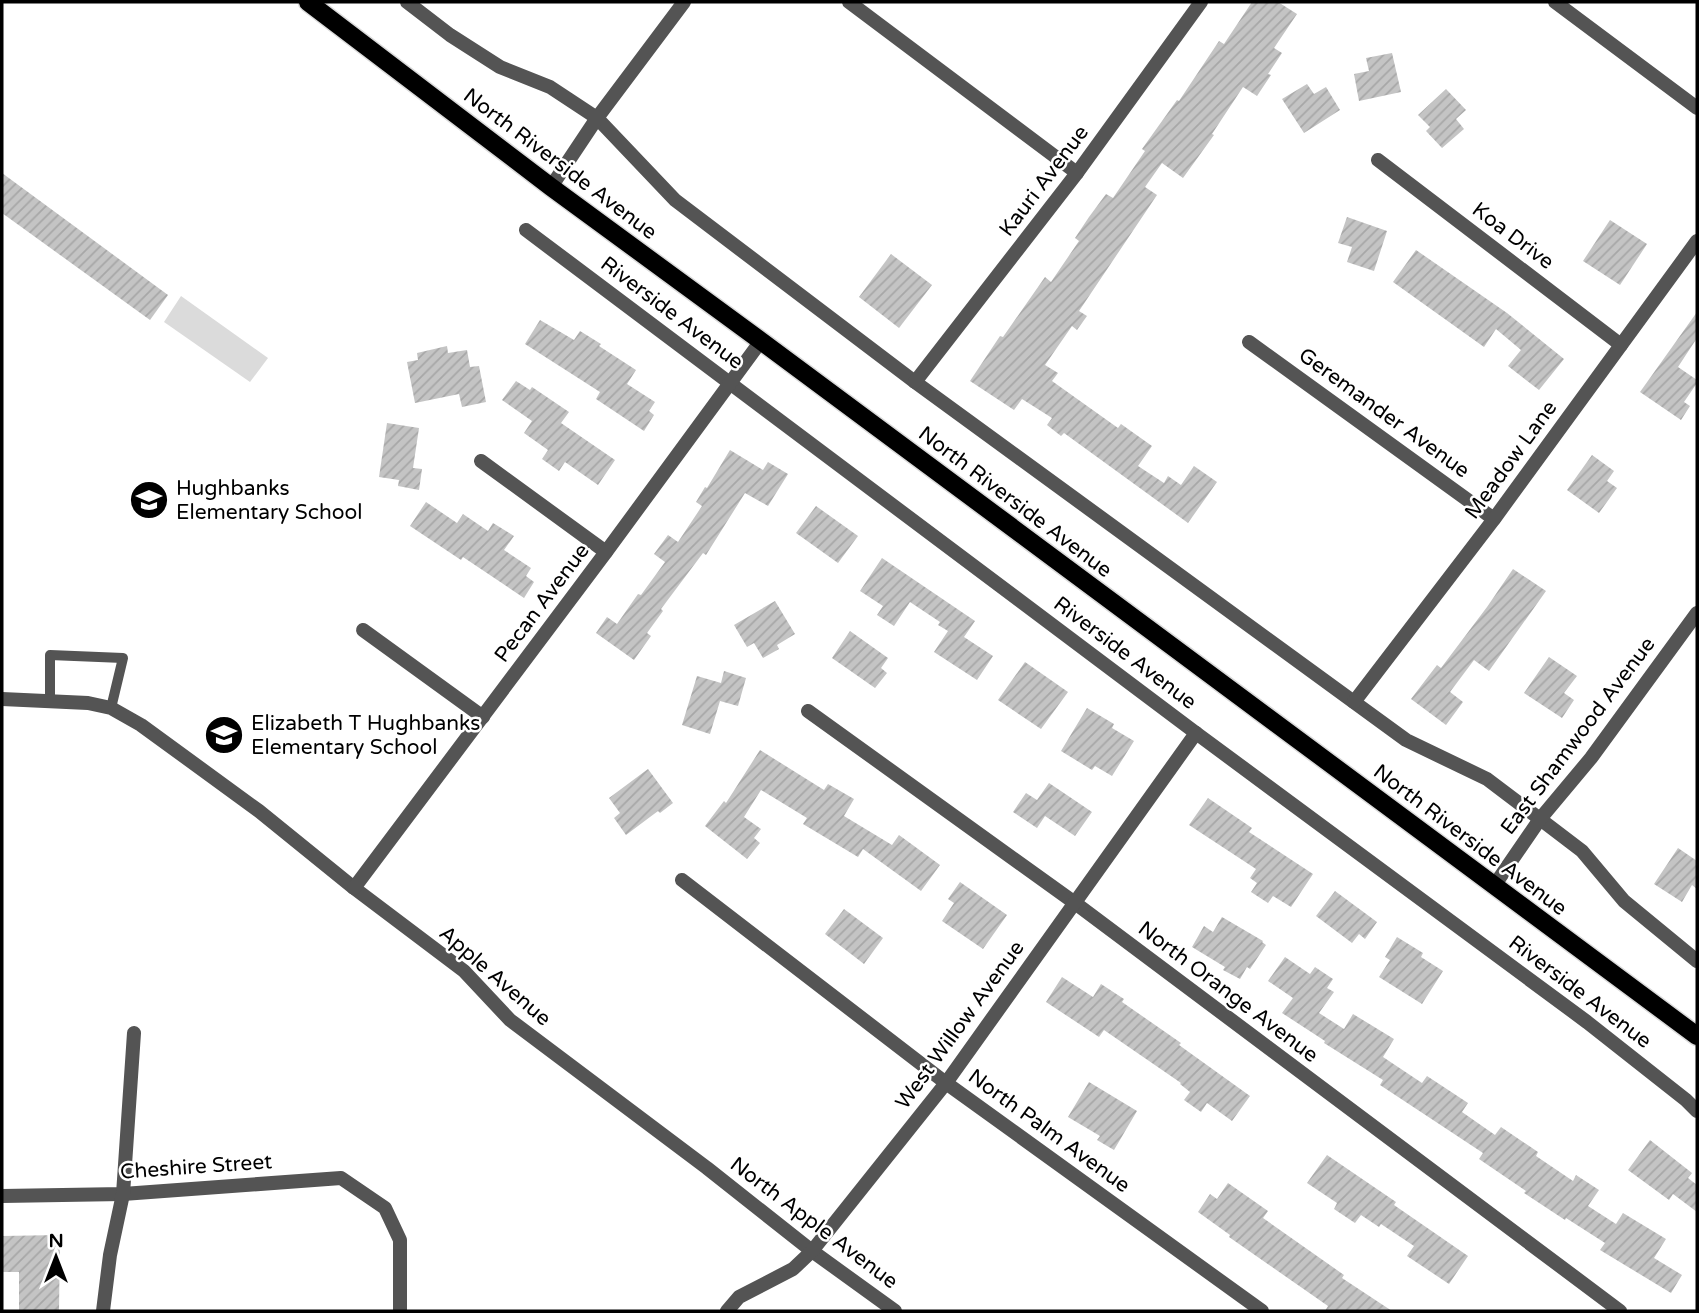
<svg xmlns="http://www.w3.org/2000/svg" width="1699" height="1313" font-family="'Varela Round',sans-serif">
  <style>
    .park { fill: #dbdbdb }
    .building { fill: url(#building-hatch) }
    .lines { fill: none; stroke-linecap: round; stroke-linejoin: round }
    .primary-casing { stroke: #dbdbdb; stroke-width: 21 }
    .lane { stroke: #545454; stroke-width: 10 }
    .street { stroke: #545454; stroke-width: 14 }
    .primary { stroke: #000; stroke-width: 18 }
    .labels { text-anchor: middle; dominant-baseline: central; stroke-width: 5; stroke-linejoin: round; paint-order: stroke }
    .street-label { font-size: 21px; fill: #000; stroke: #fff }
    .poi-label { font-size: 21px; fill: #000; stroke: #fff; text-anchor: start }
  </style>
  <defs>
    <pattern id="building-hatch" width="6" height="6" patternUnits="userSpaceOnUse" patternTransform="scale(1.75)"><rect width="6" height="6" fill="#c4c4c4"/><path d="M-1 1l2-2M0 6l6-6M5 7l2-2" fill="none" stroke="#a7a7a7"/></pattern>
  </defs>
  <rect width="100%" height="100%" fill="#fff"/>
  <!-- park -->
  <path class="park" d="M181 296 268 358 250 382 164 322Z"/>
  <!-- building -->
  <g class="building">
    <path d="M1252 2H1278L1297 14 1274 48 1282 53 1268 74 1271 75 1257 96 1243 87 1212 134 1214 135 1183 178 1162 163 1145 187 1157 195 1079 311 1087 316 1077 330 1072 326 1045 365 1058 373 1052 381 1118 428 1121 424 1152 446 1138 466 1164 483 1168 476 1181 485 1194 466 1217 482 1188 523 1064 433 1061 436 1047 425 1052 418 1022 399 1014 410 970 381 1000 336 1003 337 1045 277 1051 282 1079 241 1075 238 1089 217 1106 194 1113 198 1145 151 1142 149 1177 100 1179 101 1219 41 1224 44Z"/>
    <path d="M1392 53 1401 92 1359 101 1354 74 1369 71 1366 58Z"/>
    <path d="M1307 84 1314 94 1326 87 1340 110 1304 133 1282 99Z"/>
    <path d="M1446 89 1466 110 1456 119 1464 129 1442 148 1426 131 1430 127 1418 115Z"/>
    <path d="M2 173 168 295 150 320 2 213Z"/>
    <path d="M1347 217 1387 231 1374 271 1347 262 1352 247 1338 243Z"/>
    <path d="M1610 220 1647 244 1620 285 1583 261Z"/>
    <path d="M1416 250 1507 313 1564 359 1539 390 1508 366 1521 350 1496 329 1484 347 1393 282Z"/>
    <path d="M891 254 932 285 899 328 859 297Z"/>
    <path d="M1697 312V338L1678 367 1697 380V383L1684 402 1690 406 1681 420 1640 392Z"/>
    <path d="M540 320 574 340 580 331 601 344 599 346 636 370 627 384 655 402 649 411 654 415 644 431 596 399 600 392 525 344Z"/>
    <path d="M447 346 448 353 467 350 470 367 479 366 486 402 462 407 459 394 415 403 407 362 418 360 417 353Z"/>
    <path d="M516 381 530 390 532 387 569 412 561 423 615 460 598 485 565 462 559 471 542 459 548 450 524 433 532 421 502 400Z"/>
    <path d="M387 423 419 428 413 468 422 469 419 490 398 486 399 480 379 477Z"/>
    <path d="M730 450 763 470 768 462 788 474 768 506 745 493 706 555 703 553 661 609 663 611 647 633 651 636 634 660 596 633 607 617 617 624 638 594 641 595 665 562 654 554 668 535 678 542 702 506 696 502 705 487 707 488Z"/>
    <path d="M1592 455 1614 471 1607 481 1617 488 1599 513 1567 490Z"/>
    <path d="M426 502 457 523 463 514 488 531 493 523 514 536 504 550 531 568 526 576 534 582 524 598 463 557 461 560 410 526Z"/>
    <path d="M816 506 858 536 838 563 796 533Z"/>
    <path d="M882 558 975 621 964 637 993 656 977 680 934 652 948 631 938 625 940 622 910 602 894 626 877 615 883 606 860 591Z"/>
    <path d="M1513 569 1546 591 1489 671 1474 660 1450 692 1463 702 1446 725 1411 699 1437 665 1441 668 1487 607Z"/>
    <path d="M775 601 795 634 777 645 779 649 763 658 754 643 747 647 734 625Z"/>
    <path d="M850 631 888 658 881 668 887 673 875 688 832 658Z"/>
    <path d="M1549 657 1577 676 1564 693 1574 700 1562 718 1524 693Z"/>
    <path d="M1025 662 1068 692 1041 729 998 700Z"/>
    <path d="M724 671 746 678 738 706 720 701 710 734 682 725 697 676 721 683Z"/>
    <path d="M1087 708 1114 724 1112 728 1134 741 1112 776 1095 766 1092 770 1061 751Z"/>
    <path d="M760 750 824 790 828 784 854 799 844 816 892 845 899 835 940 865 921 891 863 849 858 857 803 824 807 818 761 790 744 817 761 829 754 838 760 843 747 859 705 826 724 801 726 803Z"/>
    <path d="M648 769 673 803 660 813 658 811 626 835 614 818 620 813 609 798Z"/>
    <path d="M1049 783 1092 812 1075 836 1045 816 1037 828 1013 812 1026 793 1037 800Z"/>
    <path d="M1208 798 1252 828 1249 832 1313 874 1291 907 1273 896 1268 903 1251 892 1257 883 1250 878 1256 869 1189 825Z"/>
    <path d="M1678 848 1697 861V889L1692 885 1682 902 1654 884Z"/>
    <path d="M960 882 1007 915 983 949 942 921 954 903 948 899Z"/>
    <path d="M1335 891 1377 922 1365 939 1359 934 1352 943 1316 916Z"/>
    <path d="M844 909 883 938 864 964 825 934Z"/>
    <path d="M1222 917 1263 941 1262 942 1266 945 1250 969 1247 967 1240 979 1223 970 1225 967 1192 947 1204 926 1213 932Z"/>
    <path d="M1397 937 1423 953 1421 957 1443 971 1422 1004 1379 977 1390 960 1385 957Z"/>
    <path d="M1285 957 1310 974 1315 967 1333 979 1327 988 1334 992 1319 1013 1344 1029 1353 1014 1394 1039 1383 1057 1422 1083 1427 1076 1468 1103 1462 1112 1495 1135 1501 1127 1538 1152 1536 1156 1573 1181 1576 1175 1599 1190 1588 1206 1616 1224 1623 1213 1666 1239 1654 1258 1682 1275 1671 1293 1600 1250 1605 1243 1566 1218 1565 1220 1524 1193 1526 1191 1479 1159 1483 1153 1380 1085 1383 1080 1324 1043 1325 1041 1282 1013 1293 998 1268 981Z"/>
    <path d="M1062 977 1093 997 1101 984 1124 999 1122 1002 1181 1043 1179 1045 1250 1096 1232 1121 1207 1103 1201 1112 1184 1100 1190 1092 1180 1084 1181 1083 1104 1030 1099 1037 1046 1002Z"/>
    <path d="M1089 1082 1137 1111 1114 1150 1097 1140 1100 1136 1068 1117Z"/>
    <path d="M1650 1140 1692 1173 1688 1178 1697 1185V1212L1673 1194 1669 1200 1628 1170Z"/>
    <path d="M1327 1155 1396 1202 1394 1205 1468 1256 1449 1284 1407 1256 1414 1246 1381 1224 1379 1227 1361 1215 1355 1223 1334 1209 1337 1203 1307 1183Z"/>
    <path d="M1228 1183 1268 1211 1263 1218 1344 1275 1342 1278 1392 1311H1325L1328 1306 1229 1237 1230 1235 1198 1212 1210 1194 1217 1199Z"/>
    <path d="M60 1235 59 1311H19V1272H2V1236Z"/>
  </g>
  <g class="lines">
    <!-- primary casing -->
    <g class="primary-casing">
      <path id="primary" d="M308 2 551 187 761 341 1697 1036"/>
    </g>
    <!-- lane -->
    <path class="lane" d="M50 701V655L123 658 111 708"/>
    <!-- street -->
    <g class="street">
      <path d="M407 2 450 35 500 67 550 87 597 118 675 200 915 382 1406 740 1487 779 1540 819 1582 851 1624 901 1697 961"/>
      <path d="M849 2 1077 173"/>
      <path d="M1555 2 1697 108"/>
      <path d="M1378 160 1621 345"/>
      <path d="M551 187 597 118 684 2"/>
      <path d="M526 230 1196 733 1587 1022 1686 1100 1697 1111"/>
      <path d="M1249 342 1494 519"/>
      <path d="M915 382 1077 173 1201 2"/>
      <path d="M481 461 606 552"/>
      <path d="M363 630 483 717"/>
      <path d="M2 699 88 703 111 708 141 725 259 811 354 888 464 971 510 1020 707 1168 812 1251 895 1311"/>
      <path d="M1354 702 1494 519 1697 241"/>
      <path d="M808 711 1075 903 1620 1311"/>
      <path d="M682 880 946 1083 1262 1311"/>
      <path d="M1494 886 1540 819 1591 758 1697 613"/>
      <path d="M354 888 606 552 761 341"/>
      <path d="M2 1196 123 1194 341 1178 385 1208 400 1240V1311"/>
      <path d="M103 1311 110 1255 123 1194 134 1033"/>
      <path d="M727 1311 739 1297 793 1269 812 1251 946 1083 1196 733"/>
    </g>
    <!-- primary -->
    <use href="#primary" class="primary"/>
  </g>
  <!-- icons -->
  <defs>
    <g id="school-disc" transform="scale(2.0125)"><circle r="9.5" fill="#000" stroke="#fff"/><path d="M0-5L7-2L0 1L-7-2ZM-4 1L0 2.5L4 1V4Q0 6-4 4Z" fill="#fff"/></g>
  </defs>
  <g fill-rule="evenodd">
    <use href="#school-disc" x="149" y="500"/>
    <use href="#school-disc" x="224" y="735"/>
  </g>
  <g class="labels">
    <!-- street labels -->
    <g class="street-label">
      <text transform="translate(560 164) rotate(37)">North Riverside Avenue</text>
      <text transform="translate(1044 181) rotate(-53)">Kauri Avenue</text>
      <text transform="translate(1513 236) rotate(37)">Koa Drive</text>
      <text transform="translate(672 313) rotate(37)">Riverside Avenue</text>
      <text transform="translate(1384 413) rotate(36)">Geremander Avenue</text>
      <text transform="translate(1511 460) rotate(-54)">Meadow Lane</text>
      <text transform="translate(1015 502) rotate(37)">North Riverside Avenue</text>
      <text transform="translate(542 603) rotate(-53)">Pecan Avenue</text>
      <text transform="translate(1125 653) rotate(37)">Riverside Avenue</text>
      <text transform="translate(1578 736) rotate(-53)">East Shamwood Avenue</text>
      <text transform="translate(1470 840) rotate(37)">North Riverside Avenue</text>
      <text transform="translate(495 976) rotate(41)">Apple Avenue</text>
      <text transform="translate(1228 992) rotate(37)">North Orange Avenue</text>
      <text transform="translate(1580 992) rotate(37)">Riverside Avenue</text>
      <text transform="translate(960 1025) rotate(-54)">West Willow Avenue</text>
      <text transform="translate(1049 1131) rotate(36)">North Palm Avenue</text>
      <text transform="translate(196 1167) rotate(-4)">Cheshire Street</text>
      <text transform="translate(814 1223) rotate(37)">North Apple Avenue</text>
    </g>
    <!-- poi labels -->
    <g class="poi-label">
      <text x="176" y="488">Hughbanks<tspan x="176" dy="24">Elementary School</tspan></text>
      <text x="251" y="723">Elizabeth T Hughbanks<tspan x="251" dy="24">Elementary School</tspan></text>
    </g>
  </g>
  <!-- border -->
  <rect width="1699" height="1313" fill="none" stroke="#000000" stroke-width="7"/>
  <!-- north arrow -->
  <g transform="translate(56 1257)" stroke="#ffffff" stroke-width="5" paint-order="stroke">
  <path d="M0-5L12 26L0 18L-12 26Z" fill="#000000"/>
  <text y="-10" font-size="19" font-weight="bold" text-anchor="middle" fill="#000000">N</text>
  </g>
</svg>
